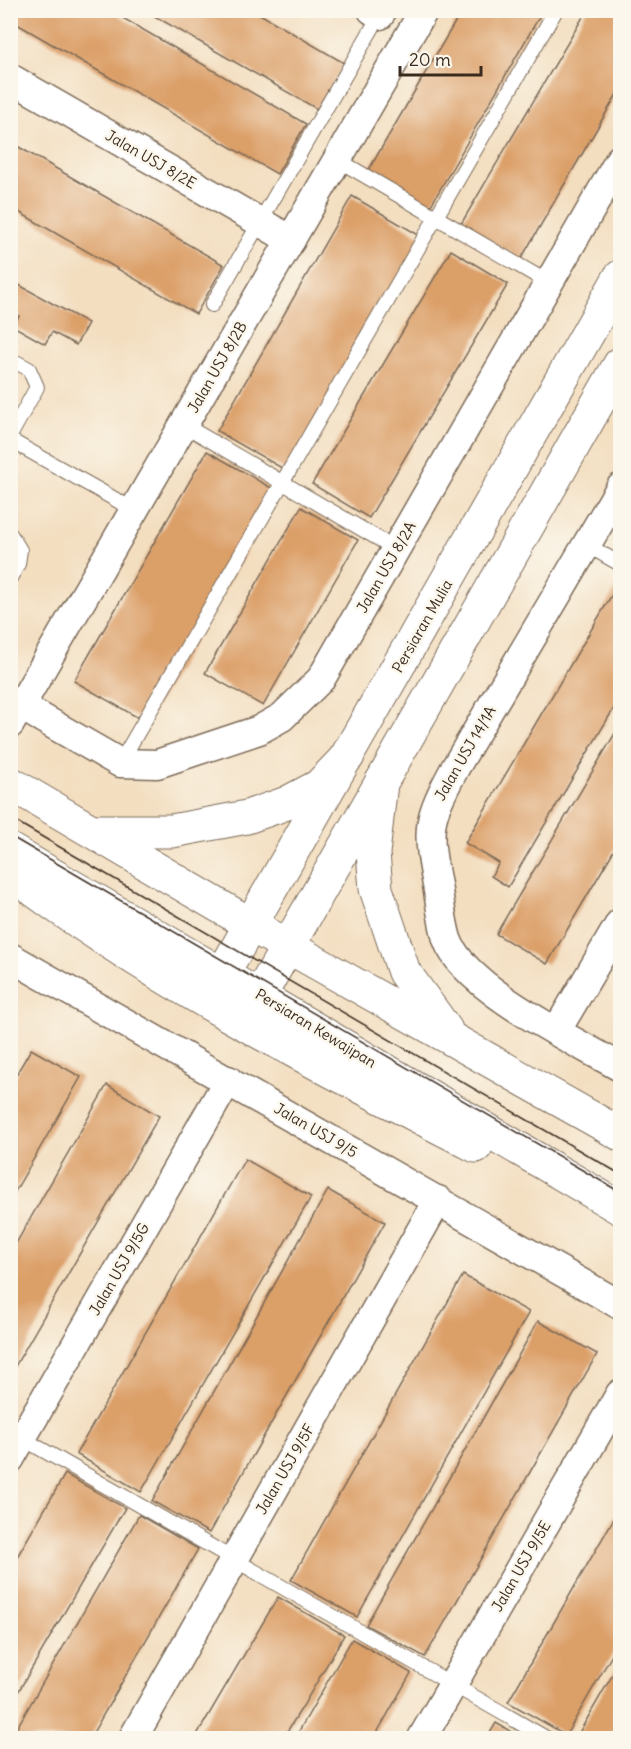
<svg xmlns="http://www.w3.org/2000/svg" width="631" height="1749" font-family="Delius,sans-serif">
  <style>
    .building { fill: #db9f67 }
    .lines { fill: none; stroke-linecap: round; stroke-linejoin: round }
    .service-casing { stroke: #7b6957; stroke-width: 16 }
    .minor-casing { stroke: #7b6957; stroke-width: 31 }
    .secondary-casing { stroke: #7b6957; stroke-width: 35 }
    .primary-casing { stroke: #7b6957; stroke-width: 35 }
    .service { stroke: #fff; stroke-width: 14 }
    .minor { stroke: #fff; stroke-width: 28 }
    .secondary { stroke: #fff; stroke-width: 33 }
    .primary { stroke: #fff; stroke-width: 33 }
    .tram { stroke: #3b2a1e; stroke-width: 1.5 }
    .labels { text-anchor: middle; dominant-baseline: central; stroke-width: 5; stroke-linejoin: round; paint-order: stroke }
    .street-label { font-size: 15px; fill: #3b2a1e; stroke: #fbf7ec }
  </style>
  <rect width="100%" height="100%" fill="#fbf7ec"/>
  <filter id="ink" filterUnits="userSpaceOnUse"><feTurbulence type="fractalNoise" baseFrequency=".0167" numOctaves="2"/><feDisplacementMap in="SourceGraphic" scale="12" xChannelSelector="R" yChannelSelector="G"/><feConvolveMatrix kernelMatrix="1 2 1 2 8 2 1 2 1" color-interpolation-filters="sRGB"/></filter>
  <filter id="wash" filterUnits="userSpaceOnUse"><feTurbulence type="fractalNoise" baseFrequency=".008" numOctaves="4" result="noise"/><feDisplacementMap in="SourceGraphic" scale="24" xChannelSelector="R" yChannelSelector="G"/><feGaussianBlur stdDeviation="1.35" result="paint"/><feColorMatrix in="noise" values="0 0 0 0 0 0 0 0 0 0 0 0 0 0 0 0 0 1.4 0 .05"/><feComposite in="paint" operator="in"/></filter>
  <g filter="url(#wash)">
    <rect width="100%" height="100%" fill="#f3dec0"/>
    <g id="blocks">
      <!-- building -->
      <g class="building">
        <path d="M10 10H109L306 124 277 174 10 20Z"/>
        <path d="M144 10H253L344 63 317 109Z"/>
        <path d="M462 10H543L430 207 368 171Z"/>
        <path d="M587 10H620V89L521 259 461 224Z"/>
        <path d="M10 142 224 265 196 314 10 207Z"/>
        <path d="M352 196 422 237 287 471 217 431Z"/>
        <path d="M451 250 508 284 369 518 312 484Z"/>
        <path d="M10 280 88 323 76 345 52 332 45 344 13 326 19 316 10 311Z"/>
        <path d="M207 451 280 493 147 723 74 681Z"/>
        <path d="M301 507 358 540 263 706 205 673Z"/>
        <path d="M620 581V698L508 887 491 876 499 863 465 843Z"/>
        <path d="M620 725V840L547 964 496 934Z"/>
        <path d="M31 1049 81 1077 10 1200V1085Z"/>
        <path d="M107 1085 159 1116 10 1375V1254Z"/>
        <path d="M245 1159 311 1197 141 1492 76 1454Z"/>
        <path d="M328 1190 385 1222 209 1533 152 1501Z"/>
        <path d="M463 1275 529 1312 357 1617 291 1580Z"/>
        <path d="M538 1321 597 1354 425 1657 366 1625Z"/>
        <path d="M65 1474 125 1508 10 1706V1569Z"/>
        <path d="M620 1508V1641L566 1735 508 1702Z"/>
        <path d="M139 1515 198 1549 90 1738H11Z"/>
        <path d="M278 1597 344 1635 303 1706 283 1738H195Z"/>
        <path d="M352 1639 411 1673 374 1738H295Z"/>
        <path d="M620 1661V1738H576L616 1669Z"/>
        <path d="M496 1723 522 1738H487Z"/>
      </g>
    </g>
  </g>
  <g filter="url(#ink)">
    <use href="#blocks" fill-opacity="0" stroke="#7b6957" stroke-width="1.5"/>
    <g class="lines">
      <!-- service casing -->
      <g class="service-casing">
        <g id="service">
          <path d="M338 160 549 283"/>
          <path d="M212 305 381 13"/>
          <path d="M10 359 29 369 37 387 10 436"/>
          <path d="M184 425 396 549"/>
          <path d="M10 440 134 510"/>
          <path d="M10 534 20 550 18 564 10 578"/>
          <path d="M587 545 620 564"/>
          <path d="M120 763 556 10"/>
          <path d="M20 1437 546 1738"/>
        </g>
      </g>
      <!-- minor casing -->
      <g class="minor-casing">
        <g id="minor">
          <path d="M372 10 380 15"/>
          <path d="M10 78 291 240"/>
          <path d="M620 488 455 768C427 820 426 827 437 885 440 902 442 922 447 939 464 989 575 1041 620 1067"/>
          <path d="M21 706 120 763 157 764 259 730 282 717 321 679 620 159"/>
          <path d="M10 724 424 10"/>
          <path d="M10 957 620 1305"/>
          <path d="M557 1030 620 923"/>
          <path d="M10 1459 228 1080"/>
          <path d="M133 1738 438 1200"/>
          <path d="M422 1738 620 1394"/>
        </g>
      </g>
      <!-- secondary casing -->
      <g class="secondary-casing">
        <g id="secondary">
          <path d="M223 973 620 277"/>
          <path d="M260 995 620 364"/>
        </g>
      </g>
      <!-- primary casing -->
      <g class="primary-casing">
        <g id="primary">
          <path d="M10 783 287 946 620 1134"/>
          <path d="M381 783 373 853 376 889 404 972 446 1030"/>
          <path d="M93 831H172L247 817 287 803 319 786 348 756"/>
          <path d="M10 850 620 1208"/>
          <path d="M10 872C150 980 318 1065 476 1146"/>
        </g>
      </g>
      <!-- service -->
      <use href="#service" class="service"/>
      <!-- minor -->
      <use href="#minor" class="minor"/>
      <!-- secondary -->
      <use href="#secondary" class="secondary"/>
      <!-- primary -->
      <use href="#primary" class="primary"/>
      <!-- tram -->
      <g class="tram">
        <path d="M10 818 620 1174"/>
        <path d="M10 836 620 1192"/>
      </g>
    </g>
  </g>
  <g class="labels">
    <!-- street labels -->
    <g class="street-label">
      <text transform="translate(151 159) rotate(30)">Jalan USJ 8/2E</text>
      <text transform="translate(217 367) rotate(-60)">Jalan USJ 8/2B</text>
      <text transform="translate(386 567) rotate(-60)">Jalan USJ 8/2A</text>
      <text transform="translate(422 626) rotate(-60)">Persiaran Mulia</text>
      <text transform="translate(465 753) rotate(-60)">Jalan USJ 14/1A</text>
      <text transform="translate(316 1028) rotate(31)">Persiaran Kewajipan</text>
      <text transform="translate(316 1130) rotate(30)">Jalan USJ 9/5</text>
      <text transform="translate(119 1269) rotate(-60)">Jalan USJ 9/5G</text>
      <text transform="translate(285 1469) rotate(-60)">Jalan USJ 9/5F</text>
      <text transform="translate(521 1566) rotate(-60)">Jalan USJ 9/5E</text>
    </g>
  </g>
  <!-- margin -->
  <rect width="631" height="1749" fill="none" stroke="#fbf7ec" stroke-width="36"/>
  <!-- scale -->
  <path d="M400 66v9h81v-9" fill="none" stroke="#3b2a1e" stroke-width="3"/>
  <text x="409" y="66" font-size="18" fill="#3b2a1e" stroke="#fbf7ec" stroke-width="4.5" paint-order="stroke">20 m</text>
</svg>
